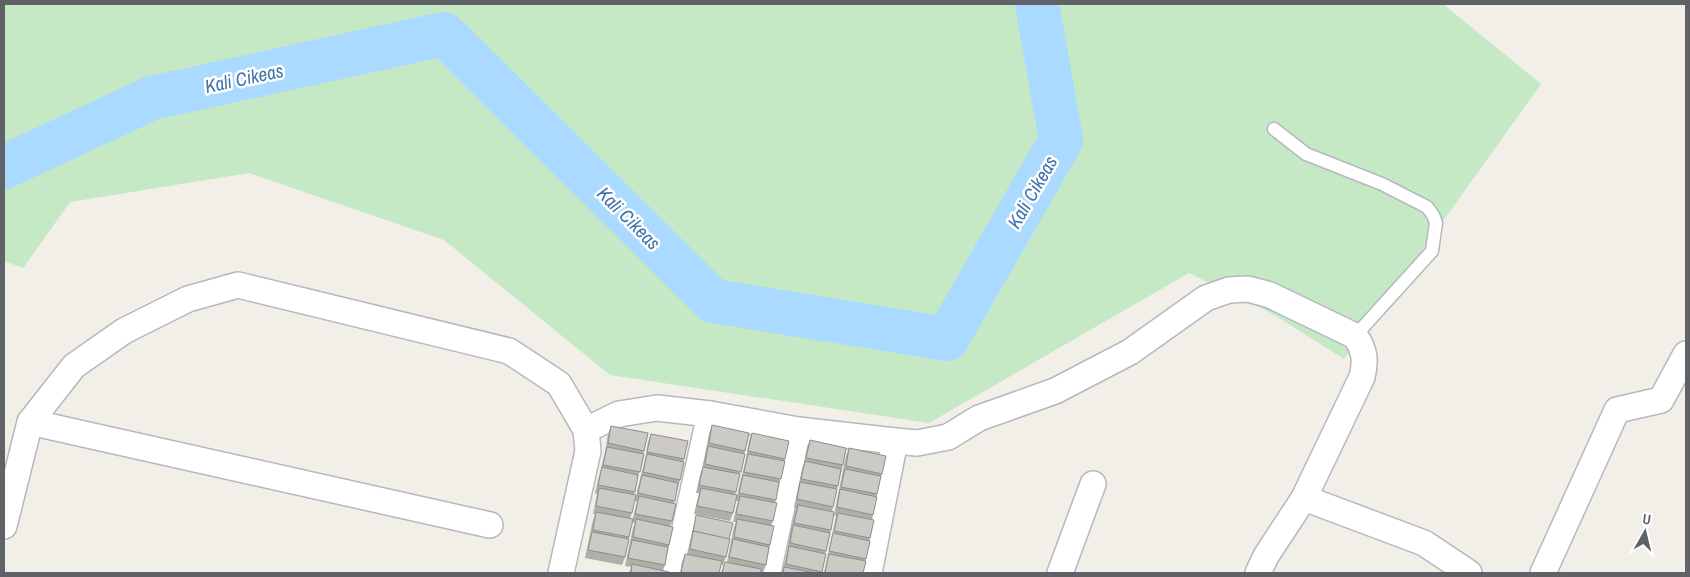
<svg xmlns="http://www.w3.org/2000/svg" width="1690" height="577" font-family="'Archivo Narrow',sans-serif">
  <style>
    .green { fill: #c5e8c5 }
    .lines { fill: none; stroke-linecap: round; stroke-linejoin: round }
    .river { stroke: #aadaff; stroke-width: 44 }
    .lane-casing { stroke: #b5b8bc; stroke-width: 15 }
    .street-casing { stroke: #b5b8bc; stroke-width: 28 }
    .lane { stroke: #fff; stroke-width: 12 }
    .street { stroke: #fff; stroke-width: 25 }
    .wall { fill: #afaea9 }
    .building { fill: #cccac5; stroke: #8f8d8a }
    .labels { text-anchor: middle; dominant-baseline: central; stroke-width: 5; stroke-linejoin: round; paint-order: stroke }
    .water-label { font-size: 19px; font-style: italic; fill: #4174aa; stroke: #fff }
  </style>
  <rect width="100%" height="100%" fill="#f1efe8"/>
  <!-- green -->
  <path class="green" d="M4 4H1443L1541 84 1344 359 1271 313 1189 273 929 423 610 375 444 240 249 173 70 202 23 268 4 261Z"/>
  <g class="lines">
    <!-- river -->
    <path class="river" d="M4 167 152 98 444 34 713 301 947 339 1061 140 1037 4"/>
    <!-- lane casing -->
    <g class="lane-casing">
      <path id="lane" d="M1274 129 1306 154 1382 184 1427 207 1433 215 1436 223 1432 251 1355 336"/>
    </g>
    <!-- street casing -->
    <g class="street-casing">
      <g id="street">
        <path d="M30 422 490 525"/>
        <path d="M586 430 619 414 657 408 710 414 798 430 895 441 917 443 948 437 979 418 1055 391 1130 352 1206 298 1229 290 1248 289 1270 295 1355 336C1365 350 1366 361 1362 377L1304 498 1266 556 1258 573"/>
        <path d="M1304 498 1424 543 1469 573"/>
        <path d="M4 526 30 422 74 366 124 331 188 299 238 285 509 351 559 384 586 430 588 451 561 573"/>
        <path d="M675 573 710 414"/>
        <path d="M768 573 798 430"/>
        <path d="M869 573 895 441"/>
        <path d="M1060 573 1093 484"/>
        <path d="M1543 573 1617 410 1661 400 1686 354"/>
      </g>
    </g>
    <!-- lane -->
    <use href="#lane" class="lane"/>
    <!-- street -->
    <use href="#street" class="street"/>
  </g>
  <!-- wall -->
  <g class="wall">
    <path d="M712 425 745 451 735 495 733 513 730 521 694 514 699 493H696L700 475 702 469 709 434Z"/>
    <path d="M611 426 644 451 634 495 632 513 630 518 629 537 625 557 622 565 585 558 593 520 595 515 593 514 597 494 595 493 605 452 608 434Z"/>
    <path d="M752 433 785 459 775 503 773 521 771 526 770 545 766 565 763 573H721L725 562H727L734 527 736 522H733L738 501H736L740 483 746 459 749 441Z"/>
    <path d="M651 434 684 459 680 480 674 503 672 521 670 526 673 527 665 565 663 570 669 573H629L631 567 625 566 633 528 635 523 632 522 637 502 635 501 639 483 645 460 648 442Z"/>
    <path d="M810 440 843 465 837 489 833 507 832 512 831 530 826 551 821 573H782L787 552 790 534 796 508 794 507 802 469 804 463 807 448Z"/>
    <path d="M849 448 882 474 880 480 872 520 870 538 863 573H824L835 521 836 516 834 515 838 495 846 456Z"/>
    <path d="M696 515 726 557 723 565H721L719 573H680L682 562 685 554H687Z"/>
  </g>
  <!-- building -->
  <g class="building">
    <path d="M712 425 749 433 745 451 709 443Z"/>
    <path d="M611 426 648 433 644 451 608 443Z"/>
    <path d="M752 433 789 441 785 459 748 451Z"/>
    <path d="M651 434 688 441 684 459 647 452Z"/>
    <path d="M810 440 846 448 843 465 806 458Z"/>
    <path d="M708 446 745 454 741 472 705 464Z"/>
    <path d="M607 447 644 454 640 472 603 465Z"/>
    <path d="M849 448 886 456 882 474 846 466Z"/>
    <path d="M647 454 684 462 680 480 643 472Z"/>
    <path d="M748 454 785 461 781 479 744 472Z"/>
    <path d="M805 461 841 469 838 486 801 479Z"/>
    <path d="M602 467 638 475 635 492 598 485Z"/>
    <path d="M703 467 740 474 736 492 699 485Z"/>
    <path d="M845 469 881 476 877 494 841 487Z"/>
    <path d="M642 475 678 483 675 501 638 493Z"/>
    <path d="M743 475 779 482 776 500 739 493Z"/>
    <path d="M800 482 837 489 833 507 797 499Z"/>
    <path d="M599 488 636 495 632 513 596 506Z"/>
    <path d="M701 488 737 495 733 513 697 506Z"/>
    <path d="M840 489 877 497 873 515 837 507Z"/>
    <path d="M639 496 676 504 672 521 635 514Z"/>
    <path d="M740 496 777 503 773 521 736 514Z"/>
    <path d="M798 505 834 512 831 530 794 523Z"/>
    <path d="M596 512 633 519 629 537 593 530Z"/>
    <path d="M838 513 874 520 870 538 834 531Z"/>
    <path d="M696 515 733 523 729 539 693 531V533Z"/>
    <path d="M636 519 673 527 669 545 633 537Z"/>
    <path d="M737 519 774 526 770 545 734 537Z"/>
    <path d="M793 525 830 533 826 551 790 543Z"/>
    <path d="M693 531 730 539 726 557 690 549Z"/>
    <path d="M592 532 629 539 625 557 588 550Z"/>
    <path d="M833 533 870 541 866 559 829 551Z"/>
    <path d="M733 539 769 547 766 565 729 557Z"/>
    <path d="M632 540 668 547 665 565 628 558Z"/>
    <path d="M789 546 826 554 822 572 786 564Z"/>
    <path d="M685 554 722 561 719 573H689L681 572Z"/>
    <path d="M829 554 866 561 863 573H831L825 572Z"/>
    <path d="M725 562 761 569V573H722Z"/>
    <path d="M632 564 669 572V573H631Z"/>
    <path d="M784 567 815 573H783Z"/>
  </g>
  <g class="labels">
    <!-- water labels -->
    <g class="water-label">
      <text transform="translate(244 78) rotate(-12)">Kali Cikeas</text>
      <text transform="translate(1032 192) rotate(-60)">Kali Cikeas</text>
      <text transform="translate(629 218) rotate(45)">Kali Cikeas</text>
    </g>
  </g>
  <!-- border -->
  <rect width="1690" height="577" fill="none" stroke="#5f6368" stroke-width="10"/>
  <!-- north arrow -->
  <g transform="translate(1645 532) rotate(8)" stroke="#ffffff" stroke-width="4" paint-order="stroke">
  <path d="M0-4L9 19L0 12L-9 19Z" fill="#5f6368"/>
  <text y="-8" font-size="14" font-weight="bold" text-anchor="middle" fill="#5f6368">U</text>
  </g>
</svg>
